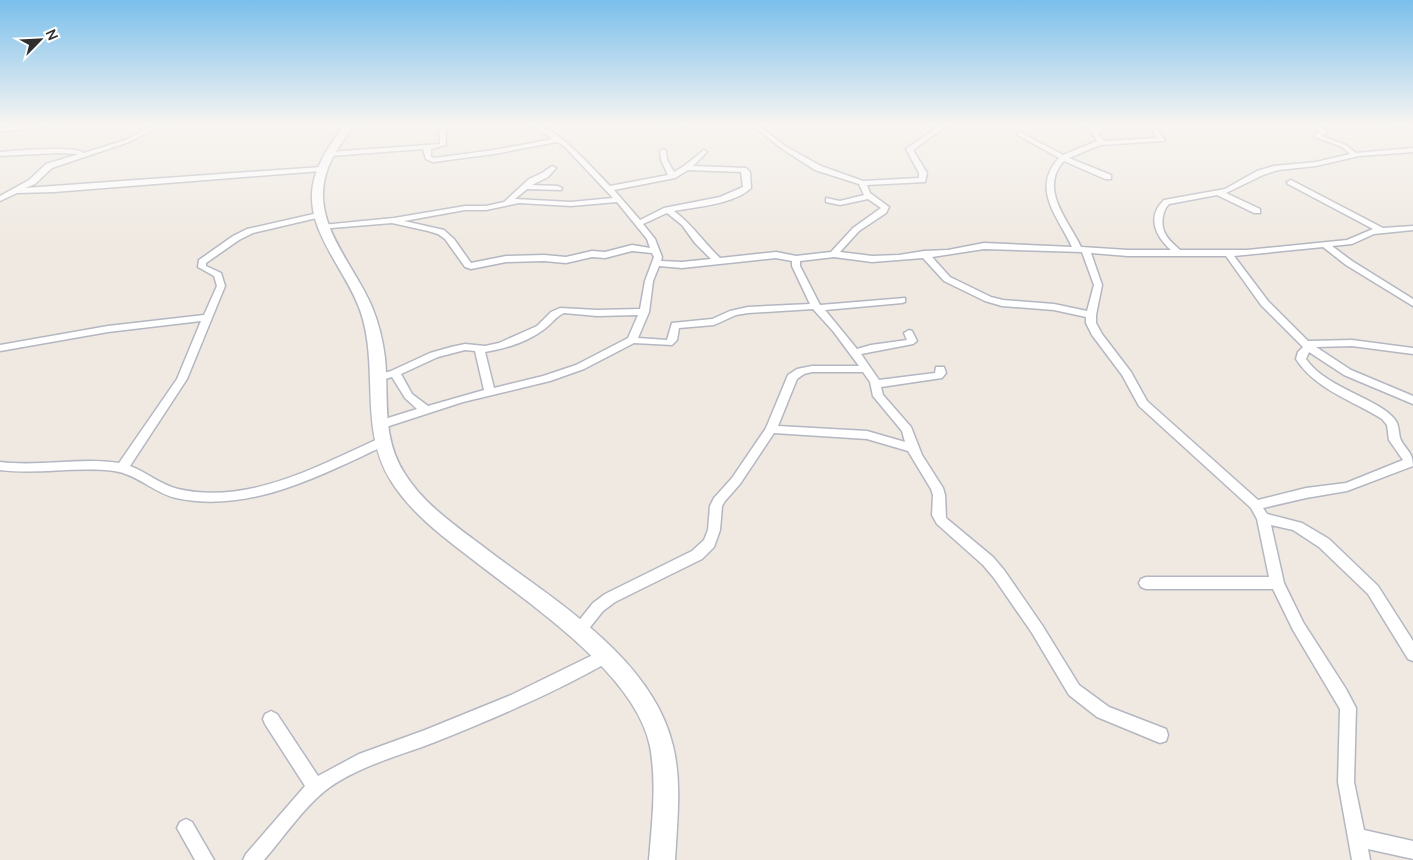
<svg xmlns="http://www.w3.org/2000/svg" width="1413" height="860" font-family="Manrope,sans-serif">
  <style>
    .lines { fill: none; stroke-linecap: round; stroke-linejoin: round }
    .street-casing { stroke: #b4b7c1; stroke-width: 3 }
    .secondary-casing { stroke: #b4b7c1; stroke-width: 3 }
    .street { fill: #fff; fill-rule: evenodd }
    .secondary { fill: #fff; fill-rule: evenodd }
  </style>
  <rect width="100%" height="100%" fill="#efe9e1"/>
  <g class="lines">
    <!-- street casing -->
    <g class="street-casing">
      <g id="street">
        <path d="M34 124H51L48 126 0 132V128Z"/>
        <path d="M156 124H164L129 142 52 168 35 184 25 188 321 167 325 169 321 171 54 192 17 193 0 201V196L29 180 46 164 79 154 58 153 0 156V152C14 151 77 145 84 153L125 140Z"/>
        <path d="M439 124H445L446 145 431 149V157L434 158 494 150 553 139 531 124C554 123 594 170 610 186L668 175 661 160 660 151 663 149 666 151 667 160 674 172 684 166 704 150 707 152 693 166 746 168 750 172 751 188C735 204 696 207 674 211 692 224 704 243 720 258L776 252 796 256 831 252 853 228 881 208 868 199 840 205 826 202V198L840 201 864 195 859 184 815 170 781 148 750 124H757L785 146 821 166 863 181 919 178V173L906 149 942 124H949L913 150 927 173 925 182 867 185 870 193 889 207 886 213 859 231 840 252 872 256 899 255 924 251 948 250 984 243 1072 247C1059 218 1030 189 1059 158L1018 135V133L1020 132 1063 155 1097 141 1092 133 1093 131 1076 124H1085L1096 128 1100 124H1106L1098 133 1104 141 1157 138 1153 131 1158 130 1165 140 1164 141 1100 145 1069 158 1111 175V179H1105L1064 161C1038 189 1069 221 1081 247L1128 250H1171C1156 237 1146 217 1164 200L1225 189 1257 171 1274 166 1316 162 1350 154 1342 147 1315 137V135L1320 132 1311 124H1318L1326 131V133L1322 136 1346 145 1356 153 1413 148V152L1359 156 1316 166 1278 170 1263 175 1226 193 1260 209V213H1254L1217 195 1169 204C1162 211 1160 226 1166 235 1169 241 1176 246 1180 250H1247L1347 240 1373 229 1288 184 1287 182 1291 180 1383 228 1413 226V230L1374 234 1352 244 1332 246 1352 261 1413 299V306L1346 265 1323 247 1234 256 1268 301 1308 341 1352 340 1413 348V354L1352 346 1316 347 1351 370 1413 396V404L1344 375 1309 352 1306 359C1327 390 1386 400 1397 423 1399 428 1399 434 1400 438 1405 450 1413 451 1413 466L1347 491 1306 498 1263 508 1267 514 1302 523 1329 539 1378 586 1413 641V661L1408 659 1368 594 1319 547 1293 530 1271 525 1284 583 1303 622 1346 689 1356 708 1354 782 1364 830 1413 841V859L1368 849 1370 860H1352L1338 782 1340 709 1293 630 1273 589H1146L1141 587 1139 583 1141 579 1146 577H1269L1257 519 1251 508 1139 406 1122 375 1092 335 1086 323V317L1054 310 1002 306 985 301 944 281 923 258 872 262 834 257 800 261V266L820 305 905 298V302L902 303 825 310 857 349 871 345 907 340 904 333 909 330 912 331 917 341 913 344 861 354 879 380 935 373 936 367H944L946 373 942 378 881 387 883 395 911 427 922 455 943 488 945 495 946 518 993 557 1004 570 1042 625 1079 685 1109 707 1166 729 1168 735 1166 741 1160 743 1097 717 1069 695 1032 633 994 578 983 565 937 524 932 515 933 495 931 489 908 451 867 439 774 433 740 484 725 501 722 506 720 530 714 547 702 559 615 602 603 611 583 636 578 638 573 636 571 632 573 628 593 603 605 594 692 551 704 540 708 530 710 506 714 498 732 478 766 428 788 375 797 369 812 366H859L833 331 813 309 748 313 736 315 714 325 679 328 677 340 672 345 634 343 584 369 550 381 463 402 383 428H375L373 425 375 422 417 409 405 398 392 377 378 381 374 380 373 378 374 376 391 371 430 353 451 347 465 344 485 346 499 343 537 326 551 312 560 308 597 310 640 309 645 281 654 257 652 253 632 251 605 258 592 257 566 263 544 261 506 262 471 269 465 267 445 239 438 234 428 231 392 223 319 229 318 227 322 225 394 218 465 206H486L504 202 529 179 542 173 552 166 556 168 548 177 532 185 558 186 562 188 561 190 527 189 515 199 571 202 613 198 564 146 557 142 494 154 433 162 426 159 423 149 330 156 327 154 330 152 440 144ZM688 170 741 172 743 187 720 197 664 208 640 220 614 190 675 178ZM617 202 647 239 650 248 632 245 605 252 592 251 566 257 544 255 506 256 471 263 454 239 444 230 404 221 465 210H486L519 203 571 206ZM667 213 682 225 695 243 711 259 682 262 661 261 662 257 655 239 643 224ZM984 249 1082 252 1094 285 1087 311 1054 304 1003 300 991 297 950 277 932 257ZM1091 253 1128 256H1226L1261 305 1303 347 1298 352 1296 359C1316 390 1352 400 1382 419L1387 425 1389 440 1403 460 1346 483 1306 488 1258 500 1147 401 1131 372 1102 334 1096 323V315L1102 285ZM776 258 792 261V266L810 304 748 307 730 311 712 319 672 323 667 340 638 338 649 312 653 281 659 266 682 268ZM564 313 597 316 638 315 628 338 576 365 543 376 494 388 485 352C504 349 527 342 543 330 551 325 555 317 564 313ZM465 350 475 351 484 390 428 406 412 394 401 374 438 357ZM812 372H863L870 382 873 396 902 431 905 442 867 431 778 426 797 379 804 374Z"/>
        <path d="M667 124H674L680 128 675 129Z"/>
        <path d="M1389 124 1413 125V129Z"/>
        <path d="M318 213H321V217L253 233 239 240 206 263V266L221 273 225 286 187 379 130 466C146 472 161 485 178 489 248 505 316 467 378 439H386L388 442 386 445C321 475 250 514 176 498 154 493 137 474 114 471 76 466 38 475 0 470V462C40 467 79 457 119 463L177 379 201 321 108 332 0 351V345L108 326 204 315 217 286 214 276 198 267 199 260 233 236 247 229Z"/>
        <path d="M605 649 610 651 612 656 610 661C554 693 495 718 435 742 399 756 362 765 330 787 305 805 284 837 264 860H243L246 854 305 786 265 724 263 719 265 714 271 711 277 714 318 776 359 754 425 730 511 695Z"/>
        <path d="M186 819 192 822 214 860H195L177 828 180 822Z"/>
      </g>
    </g>
    <!-- secondary casing -->
    <g class="secondary-casing">
      <path id="secondary" d="M344 124H354C344 140 331 156 326 174 311 223 354 264 372 307 379 324 383 341 385 358 389 398 381 438 405 474 425 506 459 528 489 551 555 601 653 659 673 746 682 783 677 822 675 860H649C652 822 657 784 650 746 635 673 529 604 472 559 442 536 411 513 391 481 358 428 380 366 360 310 344 265 298 224 316 173 322 155 334 140 344 124Z"/>
    </g>
    <!-- street -->
    <use href="#street" class="street"/>
    <!-- secondary -->
    <use href="#secondary" class="secondary"/>
  </g>
  <!-- sky -->
  <linearGradient id="sky" x2="0" y2="1"><stop stop-color="#7abfeb"/><stop offset="0.51" stop-color="#f8f5f2"/><stop offset="1" stop-color="#f8f5f2" stop-opacity="0"/></linearGradient>
  <rect width="1413" height="244" fill="url(#sky)"/>
  <!-- north arrow -->
  <g transform="translate(40 40) rotate(66)" stroke="#ffffff" stroke-width="4" paint-order="stroke">
  <path d="M0-4L9 19L0 12L-9 19Z" fill="#2e2e2e"/>
  <text y="-8" font-size="14" font-weight="bold" text-anchor="middle" fill="#2e2e2e">N</text>
  </g>
</svg>
